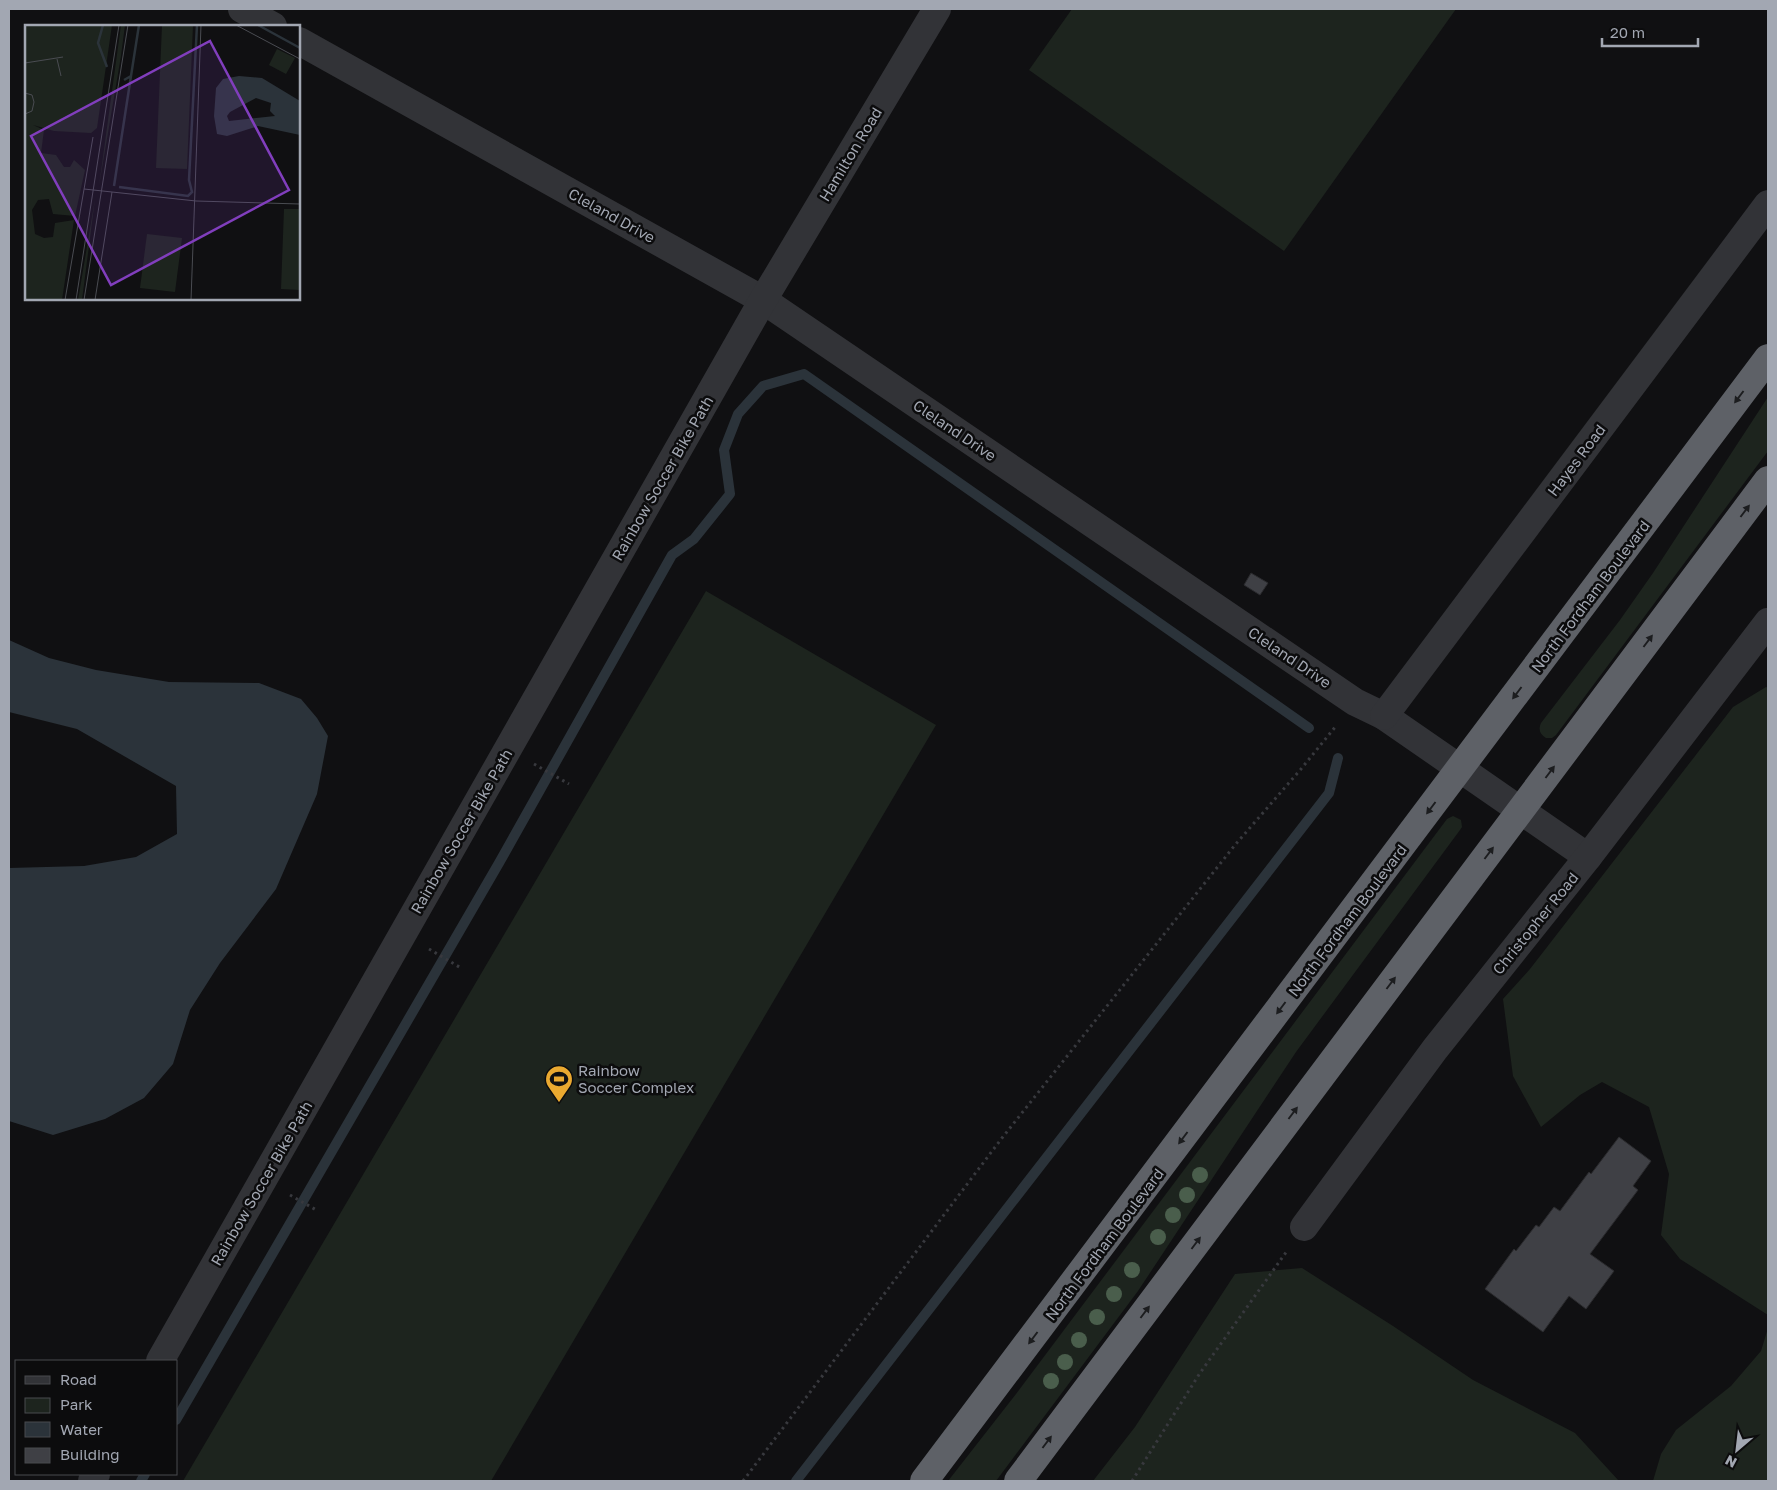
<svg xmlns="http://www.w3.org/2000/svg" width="1777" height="1490" font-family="'Golos Text',sans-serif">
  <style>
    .green { fill: #1d241e }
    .water { fill: #2b333a }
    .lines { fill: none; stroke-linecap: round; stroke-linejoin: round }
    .stream { stroke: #2b333a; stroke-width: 10 }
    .building { fill: #3f4045; stroke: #2b2b2e }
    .path { stroke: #38393e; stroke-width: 3; stroke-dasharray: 2.5 4; stroke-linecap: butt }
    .minor { stroke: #323337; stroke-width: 28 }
    .highway { stroke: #5e6167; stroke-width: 28 }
    .tree { fill: #4a5e4c }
    .oneway { fill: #1c1d1f }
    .labels { text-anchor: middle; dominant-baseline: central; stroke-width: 5; stroke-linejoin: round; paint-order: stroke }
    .street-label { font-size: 15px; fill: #a2a7b2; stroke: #0c0c0d }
    .poi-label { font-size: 15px; fill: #a2a7b2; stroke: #0c0c0d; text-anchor: start }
    .inset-river { fill: none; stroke: #2b333a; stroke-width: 2.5 }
    .inset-road { fill: none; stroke: #4a4c52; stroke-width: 1 }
    .view { fill: #813ebd; fill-opacity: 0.15; stroke: #813ebd; stroke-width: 2.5 }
    .inset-edge { fill: none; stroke: #a2a7b2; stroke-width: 2.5 }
  </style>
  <rect width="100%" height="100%" fill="#101012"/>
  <!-- green -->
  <g class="green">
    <path d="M1072 9H1456L1284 251 1029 70Z"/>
    <path d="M1768 397V451L1556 735 1552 738H1546C1540 734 1538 730 1541 723L1620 620 1653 573Z"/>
    <path d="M706 591 936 725 491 1481H183Z"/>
    <path d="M1766 687 1768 688V1315L1680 1259 1661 1235 1669 1174 1649 1107 1602 1082 1580 1095 1541 1127 1513 1076 1503 999 1530 969 1733 707Z"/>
    <path d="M1453 816 1461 820 1462 827 1460 830 1296 1052 1138 1291 996 1481H948L1016 1394 1447 819Z"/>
    <path d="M1302 1268 1393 1326 1473 1380 1575 1433 1619 1481H1093L1135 1427 1235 1274Z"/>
    <path d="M1768 1328V1481H1653L1661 1454 1676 1430 1731 1386 1761 1351Z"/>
  </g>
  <!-- water -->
  <path class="water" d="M9 640 49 658 96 670 169 682 259 683 301 699 317 718 328 736 317 794 276 889 220 963 190 1010 173 1064 144 1098 105 1119 53 1135 9 1121V868L84 866 136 857 177 834 176 786 77 729 9 712Z"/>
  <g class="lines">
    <!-- stream -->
    <g class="stream">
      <path d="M176 1420 499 863 672 555 694 539 730 494 724 450 738 414 763 386 804 374 1309 728"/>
      <path d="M141 1481 145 1474"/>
      <path d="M796 1481 1329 793 1338 758"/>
    </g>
  </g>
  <!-- building -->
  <g class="building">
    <path d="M1251 573 1268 583 1260 595 1244 585Z"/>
    <path d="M1619 1137 1651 1161 1633 1186 1638 1190 1590 1254 1614 1271 1586 1309 1569 1296 1543 1332 1485 1289 1514 1249 1516 1251 1536 1225 1539 1227 1554 1207 1560 1211 1589 1172 1591 1174Z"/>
  </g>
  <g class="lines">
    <!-- path -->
    <g class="path">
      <path d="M534 764 569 784"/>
      <path d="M429 949 461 968"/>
      <path d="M290 1195 318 1211"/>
      <path d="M743 1481 1002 1138 1235 845 1301 769 1336 726"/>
      <path d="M1132 1481 1200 1373 1287 1251"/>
    </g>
    <!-- minor -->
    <g class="minor">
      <path d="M242 9 273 26"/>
      <path d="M299 41 763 300 1355 702 1384 716 1588 857"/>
      <path d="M1384 716 1768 204"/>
      <path d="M1304 1227 1435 1049 1588 857 1768 622"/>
      <path d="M160 1361 763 300 937 9"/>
      <path d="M92 1481 96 1474"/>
    </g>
    <!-- highway -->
    <g class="highway">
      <path d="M924 1481 1768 358"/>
      <path d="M1018 1481 1768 480"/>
    </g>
  </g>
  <!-- trees -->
  <g class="tree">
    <circle cx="1200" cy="1175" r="8"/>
    <circle cx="1187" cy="1195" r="8"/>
    <circle cx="1173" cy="1215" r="8"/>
    <circle cx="1158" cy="1237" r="8"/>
    <circle cx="1132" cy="1270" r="8"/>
    <circle cx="1114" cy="1294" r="8"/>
    <circle cx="1097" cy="1317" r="8"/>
    <circle cx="1079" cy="1340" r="8"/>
    <circle cx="1065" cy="1362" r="8"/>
    <circle cx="1051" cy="1381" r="8"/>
  </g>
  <!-- one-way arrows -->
  <defs><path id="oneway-solid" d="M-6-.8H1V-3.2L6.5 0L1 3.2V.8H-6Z" transform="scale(1.25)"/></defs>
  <g class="oneway">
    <use href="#oneway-solid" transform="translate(1739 397) rotate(127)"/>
    <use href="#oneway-solid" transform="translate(1745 511) rotate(-53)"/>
    <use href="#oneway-solid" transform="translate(1648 641) rotate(-53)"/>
    <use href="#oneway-solid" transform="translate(1517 693) rotate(127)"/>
    <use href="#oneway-solid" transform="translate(1550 772) rotate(-53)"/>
    <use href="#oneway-solid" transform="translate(1431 808) rotate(127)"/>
    <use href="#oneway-solid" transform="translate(1489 853) rotate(-53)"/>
    <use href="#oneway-solid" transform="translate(1391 983) rotate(-53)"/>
    <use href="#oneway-solid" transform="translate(1281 1008) rotate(127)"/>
    <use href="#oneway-solid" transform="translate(1293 1113) rotate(-53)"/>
    <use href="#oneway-solid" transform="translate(1183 1138) rotate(127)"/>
    <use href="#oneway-solid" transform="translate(1196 1243) rotate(-53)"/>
    <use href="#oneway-solid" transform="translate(1145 1312) rotate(-53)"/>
    <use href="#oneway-solid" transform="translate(1033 1338) rotate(127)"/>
    <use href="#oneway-solid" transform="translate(1047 1442) rotate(-53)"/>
  </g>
  <!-- icons -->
  <defs>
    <g id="stadium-pin" transform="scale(1.4375)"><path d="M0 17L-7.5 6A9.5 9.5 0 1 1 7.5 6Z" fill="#eaa930" stroke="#0c0c0d"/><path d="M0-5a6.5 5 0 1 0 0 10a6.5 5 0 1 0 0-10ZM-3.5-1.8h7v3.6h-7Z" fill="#111"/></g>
  </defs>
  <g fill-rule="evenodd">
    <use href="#stadium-pin" x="559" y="1079"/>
  </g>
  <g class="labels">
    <!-- street labels -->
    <g class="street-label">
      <text transform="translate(850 154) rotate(-59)">Hamilton Road</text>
      <text transform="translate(612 215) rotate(29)">Cleland Drive</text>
      <text transform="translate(955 430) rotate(34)">Cleland Drive</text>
      <text transform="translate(1576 460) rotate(-53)">Hayes Road</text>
      <text transform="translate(662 478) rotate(-60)">Rainbow Soccer Bike Path</text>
      <text transform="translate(1590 596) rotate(-53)">North Fordham Boulevard</text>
      <text transform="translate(1290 657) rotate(34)">Cleland Drive</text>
      <text transform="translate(461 831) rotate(-60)">Rainbow Soccer Bike Path</text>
      <text transform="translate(1347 920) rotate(-53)">North Fordham Boulevard</text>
      <text transform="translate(1535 923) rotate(-51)">Christopher Road</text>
      <text transform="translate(261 1183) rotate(-60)">Rainbow Soccer Bike Path</text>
      <text transform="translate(1104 1244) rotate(-53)">North Fordham Boulevard</text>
    </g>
    <!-- poi labels -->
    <g class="poi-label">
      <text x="578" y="1070">Rainbow<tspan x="578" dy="17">Soccer Complex</tspan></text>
    </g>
  </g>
  <!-- overview -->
  <g transform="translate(25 25)">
    <rect width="275" height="275" fill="#101012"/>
    <path d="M0 0H87L72 103 66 108 29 106 8 100 19 105 16 128 31 130 39 142H45L49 135 60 145 50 191 28 189 24 174 13 175 7 185 10 209 19 213 28 212 30 198 49 195 37 275H0ZM96 0H100L96 31 74 161ZM137 0H168L162 144 131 143ZM252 24 270 33 261 49 244 40ZM70 174 57 275H53ZM259 184H275V265L256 264ZM122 209 157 213 150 267 115 263Z" fill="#1d241e"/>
    <path d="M214 51 237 53 275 76V110L233 101 202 111 192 109 189 91 191 63 198 54ZM231 73 246 78 245 86 250 91 204 96 202 91 205 87Z" fill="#2b333a" fill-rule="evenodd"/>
    <path class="inset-river" d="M78 0 73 18 82 42M233 0 275 23M99 55 106 51 114 0M89 161 106 51M94 162 163 171 167 167 164 155 172 0"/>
    <path class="inset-road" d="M211 0 275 34M32 34 36 51M0 38 38 32M0 68 7 70 9 77 7 86 0 89M59 164 171 176 275 179M40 275 68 112M51 275 94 0M59 275 103 0M70 275 87 167M166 275 176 0"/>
    <path class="view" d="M185 16 264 165 86 260 6 111Z"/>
    <rect width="275" height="275" class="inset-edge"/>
  </g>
  <!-- border -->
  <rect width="1777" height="1490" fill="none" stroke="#a2a7b2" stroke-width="20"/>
  <!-- legend -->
  <rect x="15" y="1360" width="162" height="115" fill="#0c0c0d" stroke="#484a4f"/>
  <rect x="25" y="1376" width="25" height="8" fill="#323337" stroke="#484a4f"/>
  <text x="60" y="1385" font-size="15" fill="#a2a7b2">Road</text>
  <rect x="25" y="1398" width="25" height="15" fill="#1d241e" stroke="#484a4f"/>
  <text x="60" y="1410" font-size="15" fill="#a2a7b2">Park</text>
  <rect x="25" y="1422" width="25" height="15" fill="#2b333a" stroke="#484a4f"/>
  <text x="60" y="1435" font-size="15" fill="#a2a7b2">Water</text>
  <rect x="25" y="1448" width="25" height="15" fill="#3f4045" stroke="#484a4f"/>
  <text x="60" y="1460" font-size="15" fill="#a2a7b2">Building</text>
  <!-- north arrow -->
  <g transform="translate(1737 1450) rotate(208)" stroke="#0c0c0d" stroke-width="4" paint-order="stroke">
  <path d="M0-4L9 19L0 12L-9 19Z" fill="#a2a7b2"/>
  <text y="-8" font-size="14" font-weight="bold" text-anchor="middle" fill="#a2a7b2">N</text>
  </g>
  <!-- scale -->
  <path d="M1602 38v8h96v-8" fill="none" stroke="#a2a7b2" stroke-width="2.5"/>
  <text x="1610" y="38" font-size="15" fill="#a2a7b2" stroke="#0c0c0d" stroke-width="4" paint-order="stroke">20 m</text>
</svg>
